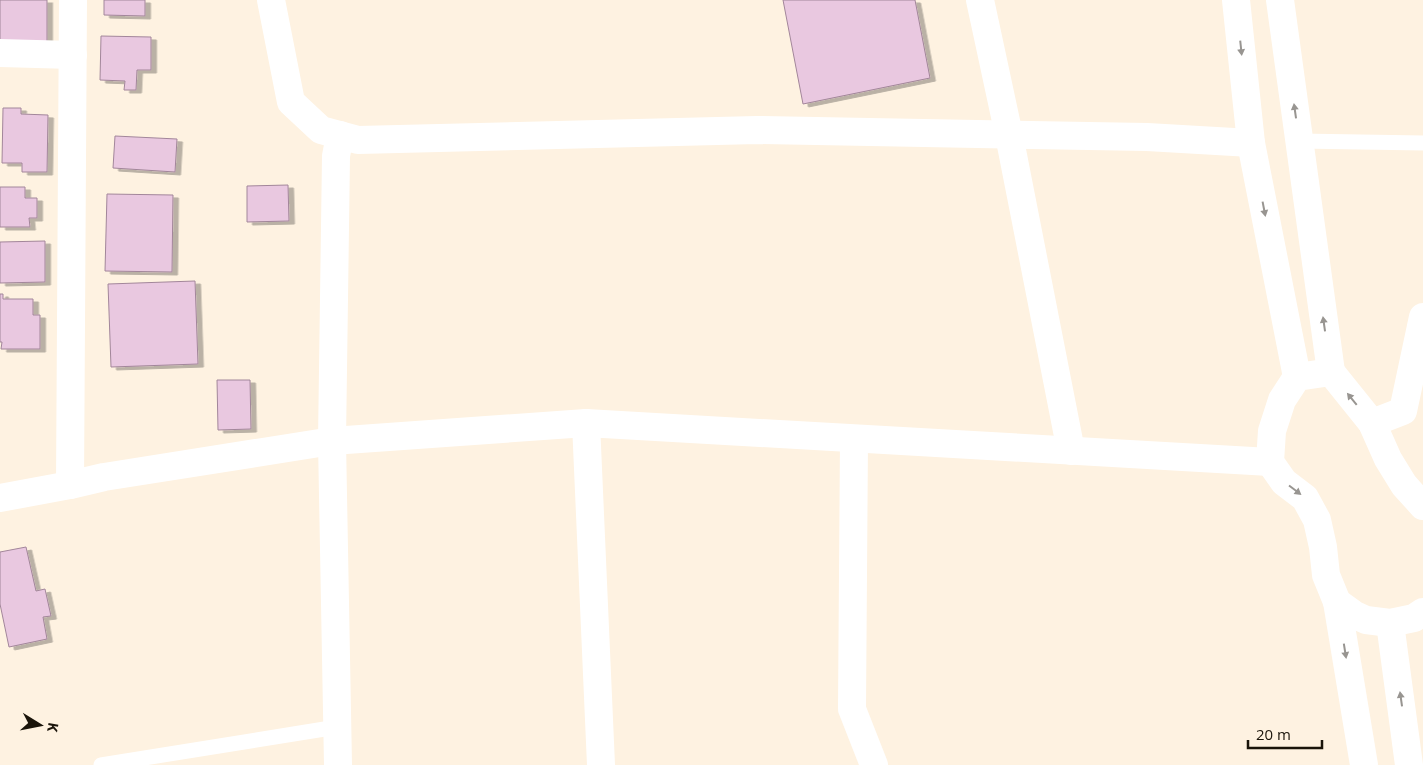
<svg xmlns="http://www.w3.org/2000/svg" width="1423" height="765" font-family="'Open Sans',sans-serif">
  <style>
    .building { fill: #e9c8e0; stroke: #a2869a; filter: url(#shadow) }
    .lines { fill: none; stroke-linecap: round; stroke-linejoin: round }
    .service { stroke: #fff; stroke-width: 15 }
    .minor { stroke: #fff; stroke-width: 28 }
    .oneway { fill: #989591 }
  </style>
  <defs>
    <filter id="shadow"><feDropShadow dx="5.5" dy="3" stdDeviation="0" flood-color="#0004"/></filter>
  </defs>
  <rect width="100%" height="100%" fill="#fef2e1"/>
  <!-- building -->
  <g class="building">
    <rect x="0" y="0" width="47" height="43"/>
    <path d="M104 0H145V16L104 15Z"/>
    <path d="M783 0H915L930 78 803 104Z"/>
    <path d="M101 36 151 37V70H137L136 90H124L125 81 100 80Z"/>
    <path d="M3 108H21V114L48 115 47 172H22V163H2Z"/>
    <path d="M115 136 177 139 175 172 113 168Z"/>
    <path d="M288 185 289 221 247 222V186Z"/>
    <path d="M0 187H25V198H37V218H29L30 227H0Z"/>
    <path d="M107 194 173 195 172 272 105 271Z"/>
    <path d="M45 241V282L0 283V242Z"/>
    <path d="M195 281 198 364 111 367 108 284Z"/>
    <path d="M0 294H3V299H33V315H40V349H1L2 342H0Z"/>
    <path d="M217 380H250L251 429 218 430Z"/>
    <path d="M26 547 36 591 45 589 51 616 43 617 47 639 9 647 0 604V552Z"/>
  </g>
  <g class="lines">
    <!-- service -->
    <g class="service">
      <path d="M1299 141 1423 143"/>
      <path d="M101 765 337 727"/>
    </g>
    <!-- minor -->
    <g class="minor">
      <path d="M271 0 291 102 321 130 358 140 757 130 1147 137 1251 143"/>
      <path d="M980 0 1009 135 1071 451"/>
      <path d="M1236 0 1251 143 1297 377"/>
      <path d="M1280 0 1331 372"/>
      <path d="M0 53 73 55"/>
      <path d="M586 423 601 765"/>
      <path d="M1372 423 1403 411 1423 317"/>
      <path d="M854 439 852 709 874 765"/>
      <path d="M70 485 73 0"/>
      <path d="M0 498 70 485 104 477 332 441 586 423 1270 462"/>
      <path d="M1423 506 1404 485 1388 459 1372 423 1331 372 1297 377 1282 400 1272 431 1270 462 1284 482 1305 498 1317 520 1323 547 1326 575 1337 602 1355 615 1366 620 1390 623 1414 618 1423 612"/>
      <path d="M1337 602 1364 765"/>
      <path d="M1390 623 1409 765"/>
      <path d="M338 765 332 441 336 156 340 135"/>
    </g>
  </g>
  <!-- one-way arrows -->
  <defs><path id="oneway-solid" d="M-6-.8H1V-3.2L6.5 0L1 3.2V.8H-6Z" transform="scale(1.25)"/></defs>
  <g class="oneway">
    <use href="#oneway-solid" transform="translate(1241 48) rotate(84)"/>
    <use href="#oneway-solid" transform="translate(1295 111) rotate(-98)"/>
    <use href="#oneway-solid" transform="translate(1264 209) rotate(79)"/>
    <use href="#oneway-solid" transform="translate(1324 324) rotate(-98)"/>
    <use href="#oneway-solid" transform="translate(1352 399) rotate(-129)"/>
    <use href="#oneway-solid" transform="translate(1295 490) rotate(37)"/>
    <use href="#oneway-solid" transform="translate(1345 651) rotate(81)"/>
    <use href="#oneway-solid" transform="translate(1401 699) rotate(-98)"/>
  </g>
  <!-- north arrow -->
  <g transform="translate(40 725) rotate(100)" stroke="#fef2e1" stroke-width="4" paint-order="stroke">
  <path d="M0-4L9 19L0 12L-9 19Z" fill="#1a140a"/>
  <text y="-8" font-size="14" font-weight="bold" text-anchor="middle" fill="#1a140a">K</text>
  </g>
  <!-- scale -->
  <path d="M1248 740v8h74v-8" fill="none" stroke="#1a140a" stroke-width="2.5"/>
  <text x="1256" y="740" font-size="15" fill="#1a140a" stroke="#fef2e1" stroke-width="4" paint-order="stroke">20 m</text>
</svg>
